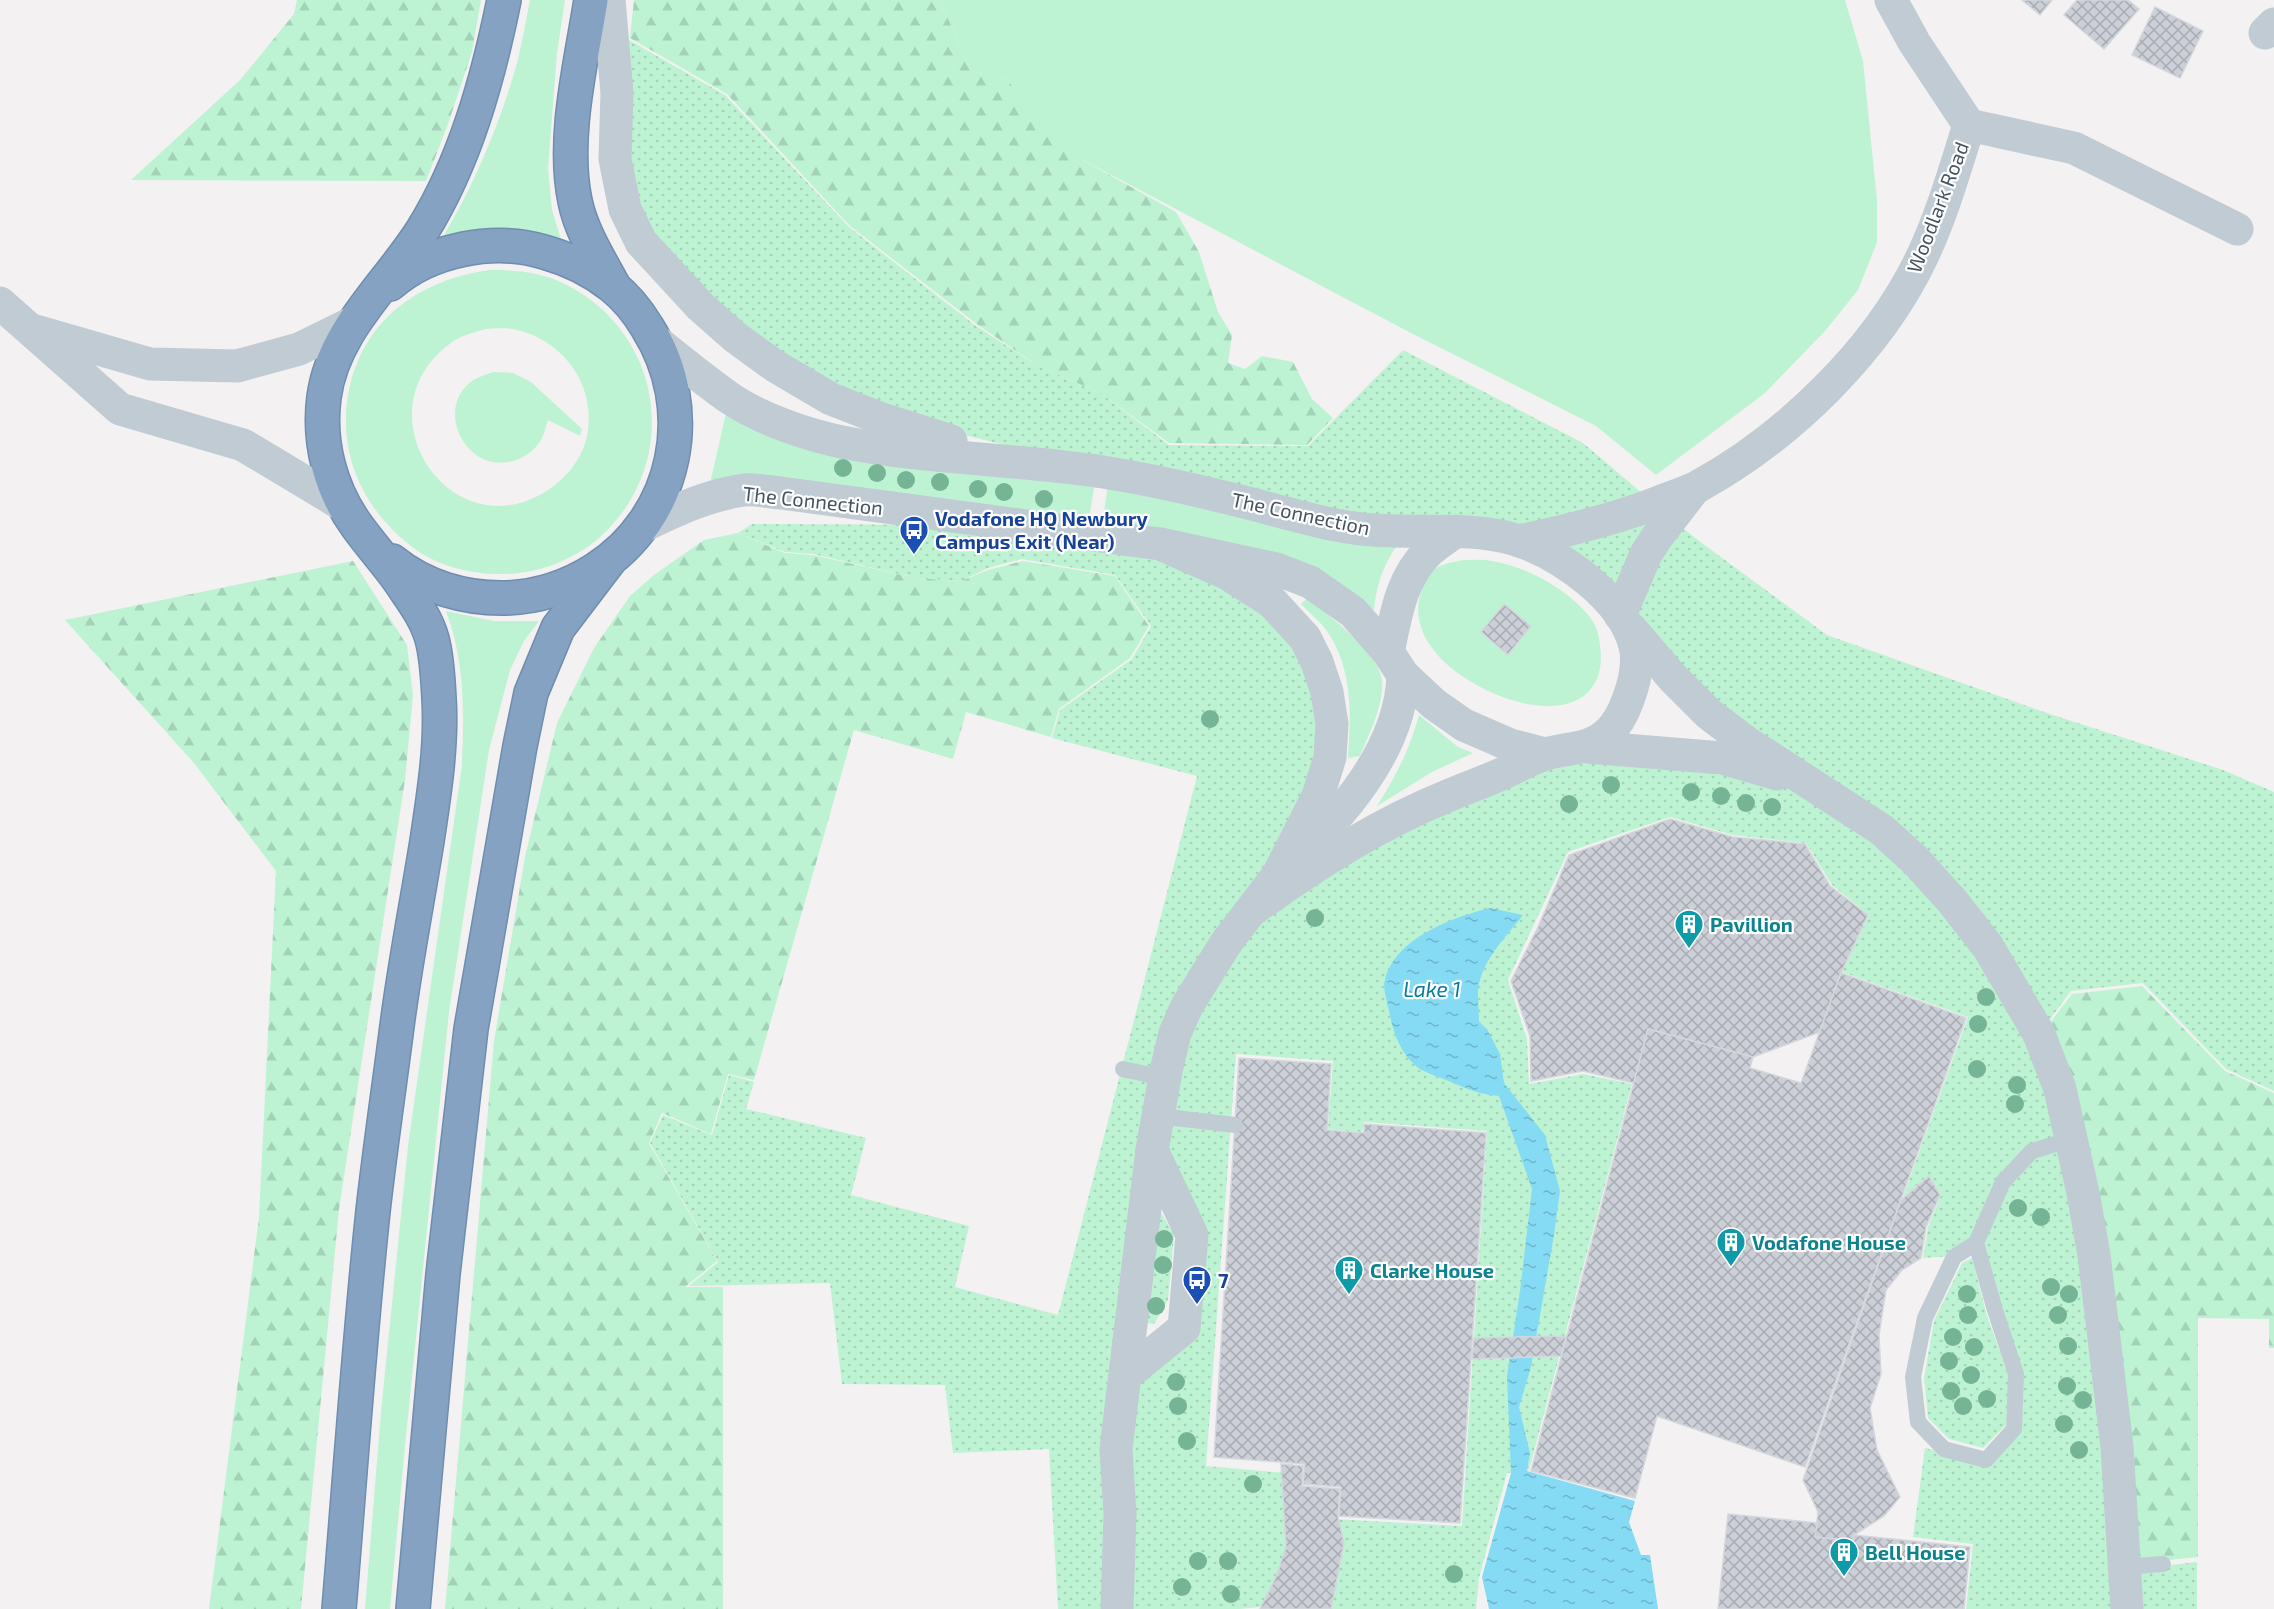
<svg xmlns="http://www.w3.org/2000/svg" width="2274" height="1609" font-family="'Exo 2',sans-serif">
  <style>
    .grass { fill: #bdf3d3; fill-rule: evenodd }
    .forest { fill: url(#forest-firs) }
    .park { fill: url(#park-dots) }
    .water { fill: url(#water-ripples) }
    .building { fill: url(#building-cross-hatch); stroke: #d4d7dd; stroke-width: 1.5 }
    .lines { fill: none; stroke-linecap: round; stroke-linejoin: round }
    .highway-casing { stroke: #708daf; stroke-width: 36 }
    .lane { stroke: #c0cbd3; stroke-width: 16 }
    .street { stroke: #c0cbd3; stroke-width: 33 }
    .highway { stroke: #85a2c3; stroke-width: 33 }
    .tree { fill: #76b496 }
    .labels { text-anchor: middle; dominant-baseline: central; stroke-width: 4.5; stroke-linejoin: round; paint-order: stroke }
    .street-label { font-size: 20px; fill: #475460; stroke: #fff }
    .transit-label { font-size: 20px; font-weight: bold; fill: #164399; stroke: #fff; text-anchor: start }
    .culture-label { font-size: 20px; font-weight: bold; fill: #0d838f; stroke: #fff; text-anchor: start }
    .water-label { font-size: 21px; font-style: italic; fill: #037ca0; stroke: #fff }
  </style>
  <defs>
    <pattern id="forest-firs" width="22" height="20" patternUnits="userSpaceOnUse" patternTransform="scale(1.5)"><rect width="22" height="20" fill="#bdf3d3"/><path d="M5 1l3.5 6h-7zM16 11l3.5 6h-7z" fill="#a4d2b8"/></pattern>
    <pattern id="park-dots" width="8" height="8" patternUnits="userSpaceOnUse" patternTransform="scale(1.5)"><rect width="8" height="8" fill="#bdf3d3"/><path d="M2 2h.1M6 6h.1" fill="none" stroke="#a4d2b8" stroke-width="1.8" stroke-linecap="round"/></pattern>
    <pattern id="water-ripples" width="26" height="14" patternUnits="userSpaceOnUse" patternTransform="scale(1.5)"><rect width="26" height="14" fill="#86dbf4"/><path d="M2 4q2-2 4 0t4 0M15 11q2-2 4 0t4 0" fill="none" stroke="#6fb4c9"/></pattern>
    <pattern id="building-cross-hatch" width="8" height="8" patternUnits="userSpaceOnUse" patternTransform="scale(1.5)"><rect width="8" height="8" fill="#cccfd7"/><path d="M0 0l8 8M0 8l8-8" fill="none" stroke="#a7abb2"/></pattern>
  </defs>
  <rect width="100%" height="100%" fill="#f3f1f1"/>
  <!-- grass -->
  <g class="grass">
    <path d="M530 0H565L557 53 548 168 552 210 562 243C516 234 491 228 443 237 475 183 500 124 517 63 522 43 526 21 530 0Z"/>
    <path d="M940 0H1845L1863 61 1877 201V242L1858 290 1825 331 1765 393 1656 475 1596 426 1411 333 1081 159 1007 80 971 71Z"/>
    <path d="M490 270C516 270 542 272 565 284 665 334 682 464 599 538 573 560 540 573 506 574 474 575 437 567 411 546 371 515 345 470 346 418 349 332 409 281 490 270ZM485 329C495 329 507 327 517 330 564 341 597 386 587 436 582 460 565 480 545 492 448 551 355 407 455 340 464 335 476 332 485 329Z"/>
    <path d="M493 372 513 373 531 382 582 429 580 436 548 420C546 425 545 432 542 438 538 447 528 455 519 459 468 480 430 407 475 379 481 376 487 374 493 372Z"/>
    <path d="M726 413 1095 482 1088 525 710 484Z"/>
    <path d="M1108 484 1396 547C1383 566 1376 586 1374 610L1317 571 1102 526Z"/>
    <path d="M1464 560C1473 560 1483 559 1492 561 1527 567 1566 588 1589 616 1596 624 1599 635 1600 645 1606 687 1582 708 1542 706 1492 703 1401 654 1421 592 1429 567 1440 564 1464 560Z"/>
    <path d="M1308 598C1327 614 1380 654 1382 680 1384 705 1369 734 1360 756L1348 758C1351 714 1353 669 1327 631 1320 621 1309 613 1301 604Z"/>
    <path d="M446 611 494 621H539L524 641 510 670 489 750 449 1012 405 1446 390 1609H365L381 1412 408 1146 462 765C464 712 465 661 446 611Z"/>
    <path d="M1419 715 1458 747 1473 753 1432 772 1377 806C1397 774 1409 751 1419 715Z"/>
  </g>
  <!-- forest -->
  <g class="forest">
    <path d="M297 0H481L472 52 448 124 426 181 131 180 240 80 294 14Z"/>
    <path d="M634 0H940L971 71 1007 80 1081 159 1176 212 1199 252 1218 312 1232 335 1228 363 1245 369 1262 356 1293 362 1312 399 1333 418 1307 445 1169 443 1102 394 1038 366 978 325 850 226 727 94 630 38Z"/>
    <path d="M738 533 785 553 813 555 916 578 961 581 988 570 1023 561 1115 576 1149 626 1130 658 1059 709 1051 737 966 712 953 759 854 730 754 1080 728 1074 711 1134 662 1113 649 1143 717 1261 685 1287H723V1609H445L494 1041 525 857 557 723 594 648 630 596 654 575 704 540Z"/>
    <path d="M353 561 407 645 413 695 405 780 339 1209 301 1609H209L259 1217 276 871 194 763 65 620Z"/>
    <path d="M2142 986 2225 1071 2274 1093V1348H2269V1319L2198 1318V1557L2128 1564 2042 1033 2072 994Z"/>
  </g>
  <!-- park -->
  <g class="park">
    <path d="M629 40 725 95 849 227 976 326 1038 366 1102 394 1169 445 1308 446 1403 350 1583 443 1695 538 1827 635 2047 713 2223 770 2274 792V1091L2226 1069 2143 983 2071 991 2042 1030 1996 945 1716 710 1595 574 1398 524 1040 454 941 429 781 362 673 266 633 206 622 92Z"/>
    <path d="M752 524 966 525 1160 547 1270 606 1323 695 1313 796 1184 1005 1113 1609H1058L1049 1449 953 1453 945 1385 842 1384 830 1283 689 1286 718 1262 650 1143 663 1115 712 1135 729 1075 754 1082 746 1109 866 1138 851 1195 969 1226 955 1287 1058 1315 1197 776 1052 738 1060 710 1132 659 1151 626 1115 575 1022 559 988 568 961 581 916 578 813 554 785 552 738 533Z"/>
    <path d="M1545 756H1684L1828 795 1953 904 2058 1090 2123 1609H1966L1973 1544 1913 1537 1925 1448 1988 1463 2018 1431 2020 1375 1977 1241 1952 1256 1923 1258 1928 1227 1941 1195 1929 1175 1903 1197 1968 1017 1842 972 1869 915 1832 885 1806 843 1733 835 1670 817 1568 852 1508 980 1527 1039 1529 1084 1583 1074 1632 1084 1529 1470 1507 1473 1479 1578 1476 1609H1321L1332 1519 1462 1526 1487 1131 1364 1122 1362 1132 1328 1129 1333 1061 1236 1054 1206 1466 1297 1474 1279 1605 1239 1609H1124L1132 1382 1191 1333 1199 1232 1157 1149 1178 1035 1256 911Z"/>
    <path d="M1157 1212 1162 1214 1174 1235 1168 1300 1154 1324 1146 1323Z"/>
    <path d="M1972 1258 1987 1316 2009 1377 2006 1425 1983 1448 1949 1439 1928 1418 1924 1378 1934 1321 1962 1263Z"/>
    <path d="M2197 1562V1609H2129L2127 1570Z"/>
  </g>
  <!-- water -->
  <path class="water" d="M1490 908 1523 915C1506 937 1479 963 1478 993 1478 1003 1479 1012 1479 1022L1487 1029 1500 1054 1504 1083 1545 1135 1560 1191 1554 1235 1531 1367 1519 1407 1530 1453 1527 1471 1635 1501 1629 1522 1641 1555H1650L1658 1609H1489L1482 1577 1511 1473 1507 1376 1520 1291 1532 1189 1499 1096C1478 1094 1470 1090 1451 1082 1440 1077 1427 1074 1417 1067 1400 1053 1393 1032 1389 1011 1388 1003 1382 988 1385 980 1395 938 1453 917 1490 908Z"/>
  <!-- building -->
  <g class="building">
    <path d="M2022 0H2052L2040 15Z"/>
    <path d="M2077 0H2128L2139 9 2104 49 2064 15Z"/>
    <path d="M2155 7 2203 31 2180 78 2132 55Z"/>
    <path d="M1504 604 1531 626 1508 655 1481 632Z"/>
    <path d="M1670 819 1733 837 1805 844 1830 886 1868 915 1841 973 1820 1032 1753 1057 1648 1029 1634 1083 1583 1071 1531 1081 1530 1036 1511 981 1538 927 1569 855Z"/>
    <path d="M1841 973 1966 1018 1805 1467 1657 1416 1635 1498 1531 1471 1648 1029 1753 1057 1750 1068 1801 1083Z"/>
    <path d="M1239 1058 1331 1064 1327 1130 1364 1133V1124L1486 1133 1460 1523 1339 1516 1341 1487 1303 1484 1305 1464 1214 1457Z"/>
    <path d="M1929 1176 1940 1195 1926 1227 1921 1258 1902 1270 1886 1290 1879 1335 1881 1374 1870 1408 1877 1450 1900 1497 1884 1516 1854 1535 1853 1541 1815 1537 1818 1512 1803 1480 1901 1200Z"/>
    <path d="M1566 1336 1561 1356 1472 1359 1474 1338Z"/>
    <path d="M1281 1464 1303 1466 1302 1486 1340 1489 1338 1517 1344 1543 1331 1609H1260L1276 1577 1286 1547Z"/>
    <path d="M1728 1514 1817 1523 1815 1537 1853 1541 1854 1535 1970 1547 1964 1609H1718Z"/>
  </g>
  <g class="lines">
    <!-- highway casing -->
    <g class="highway-casing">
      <g id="highway">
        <path d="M591 0C581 64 562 138 575 201 581 231 599 259 613 285"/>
        <path d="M390 284C430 249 494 237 544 252 569 259 592 270 612 286 626 297 638 312 647 327 699 409 678 517 595 570 568 587 538 597 506 598 465 599 424 587 392 561"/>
        <path d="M339 1609C350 1477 359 1343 373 1211 380 1149 389 1088 397 1026 405 964 417 903 427 841 434 794 442 746 439 698 438 679 437 657 432 639 426 617 411 598 399 580 385 561 370 544 357 526 330 489 318 442 324 397 333 330 387 286 422 231 465 162 488 79 504 0"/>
        <path d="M413 1609 443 1274 471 1029 520 746 531 693 558 628 609 561"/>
      </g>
    </g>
    <!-- lane -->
    <g class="lane">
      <path d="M1123 1069 1164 1078"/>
      <path d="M1158 1116 1235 1125"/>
      <path d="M1976 1243 1995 1310 2016 1374 2014 1429 1986 1460 1944 1449 1918 1422 1913 1377 1925 1318 1954 1257 1976 1243 2003 1182 2032 1151 2072 1139"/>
      <path d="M2124 1567 2163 1564"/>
    </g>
    <!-- street -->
    <g class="street">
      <path d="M609 0 617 93 615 159 625 209 641 242 701 307 735 337 775 366 831 399 882 419 951 441"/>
      <path d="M1891 0 1914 42 1969 125"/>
      <path d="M2265 33 2274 24"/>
      <path d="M1969 125 2074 148 2237 229"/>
      <path d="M0 303 120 409 243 445 343 505"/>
      <path d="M36 331 150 364 237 366 299 349 354 322"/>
      <path d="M657 342C681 361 705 381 731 399 763 420 810 436 847 443 931 459 1018 459 1103 472 1154 480 1205 492 1256 505 1290 514 1326 525 1362 529 1414 535 1467 525 1517 540 1562 555 1623 598 1635 646 1639 663 1634 684 1628 700 1624 711 1618 724 1608 733 1589 751 1566 747 1543 755 1531 759 1519 766 1508 771 1489 780 1469 787 1450 795 1380 823 1316 864 1255 908"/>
      <path d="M643 526C675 511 707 495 744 490 755 489 769 492 781 493L1160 544 1276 569 1310 582 1353 612 1388 652 1403 675 1434 704 1464 725 1510 745 1545 754"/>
      <path d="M1519 541C1567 531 1613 520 1659 502 1671 497 1685 493 1697 487 1787 438 1878 350 1922 257 1942 215 1955 169 1969 125"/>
      <path d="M1620 615 1646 554 1657 537 1694 489"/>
      <path d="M1631 629 1673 678 1709 714 1746 742 1882 830 1916 861 1953 902 1988 947 2039 1034 2060 1089 2083 1193 2094 1255 2117 1447 2127 1609"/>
      <path d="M1388 652C1396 616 1400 581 1427 553 1435 545 1447 538 1456 531"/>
      <path d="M1588 747 1722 758 1777 774"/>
      <path d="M1299 855C1348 809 1401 746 1403 675"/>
      <path d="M1125 1376 1184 1328 1192 1235 1152 1150"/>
      <path d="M1117 1609 1120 1514 1116 1449 1152 1150 1166 1071 1175 1033 1187 1006 1226 943 1278 875 1318 796 1330 757 1332 724 1327 692 1317 662 1305 638 1272 602 1228 574 1160 544"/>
    </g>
    <!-- highway -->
    <use href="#highway" class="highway"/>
  </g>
  <!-- trees -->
  <g class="tree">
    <circle cx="843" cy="468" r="9"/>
    <circle cx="877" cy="473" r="9"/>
    <circle cx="906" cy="480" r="9"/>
    <circle cx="940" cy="482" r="9"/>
    <circle cx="978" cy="489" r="9"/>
    <circle cx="1004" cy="492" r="9"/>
    <circle cx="1044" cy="499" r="9"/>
    <circle cx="1210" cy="719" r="9"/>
    <circle cx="1611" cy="785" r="9"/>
    <circle cx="1691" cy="792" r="9"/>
    <circle cx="1721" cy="796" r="9"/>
    <circle cx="1746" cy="803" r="9"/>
    <circle cx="1569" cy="804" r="9"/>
    <circle cx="1772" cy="807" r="9"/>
    <circle cx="1315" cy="918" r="9"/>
    <circle cx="1986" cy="997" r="9"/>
    <circle cx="1978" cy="1024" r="9"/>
    <circle cx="1977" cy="1069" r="9"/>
    <circle cx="2017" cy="1085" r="9"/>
    <circle cx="2015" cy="1104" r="9"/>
    <circle cx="2018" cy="1208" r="9"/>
    <circle cx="2041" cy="1217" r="9"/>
    <circle cx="1164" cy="1239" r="9"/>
    <circle cx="1163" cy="1265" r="9"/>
    <circle cx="2051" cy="1287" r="9"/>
    <circle cx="1967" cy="1294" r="9"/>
    <circle cx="2069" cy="1294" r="9"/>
    <circle cx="1156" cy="1306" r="9"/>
    <circle cx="1968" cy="1315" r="9"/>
    <circle cx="2058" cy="1315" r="9"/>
    <circle cx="1953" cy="1337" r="9"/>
    <circle cx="2068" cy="1346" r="9"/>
    <circle cx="1974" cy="1347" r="9"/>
    <circle cx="1949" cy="1361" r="9"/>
    <circle cx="1971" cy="1375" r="9"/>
    <circle cx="1176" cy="1382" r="9"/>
    <circle cx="2067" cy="1386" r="9"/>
    <circle cx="1951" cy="1391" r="9"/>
    <circle cx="1987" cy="1399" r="9"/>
    <circle cx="2083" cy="1400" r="9"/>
    <circle cx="1178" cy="1406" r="9"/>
    <circle cx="1963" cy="1406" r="9"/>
    <circle cx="2064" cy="1424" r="9"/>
    <circle cx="1187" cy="1441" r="9"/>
    <circle cx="2079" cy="1450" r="9"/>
    <circle cx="1253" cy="1484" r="9"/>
    <circle cx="1198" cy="1561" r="9"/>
    <circle cx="1228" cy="1561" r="9"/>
    <circle cx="1454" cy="1574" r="9"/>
    <circle cx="1182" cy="1587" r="9"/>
    <circle cx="1231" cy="1594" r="9"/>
  </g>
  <!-- icons -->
  <defs>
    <g id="bus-pin" transform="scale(1.5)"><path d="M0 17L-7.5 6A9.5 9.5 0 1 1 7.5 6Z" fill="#1a4fb4" stroke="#fff"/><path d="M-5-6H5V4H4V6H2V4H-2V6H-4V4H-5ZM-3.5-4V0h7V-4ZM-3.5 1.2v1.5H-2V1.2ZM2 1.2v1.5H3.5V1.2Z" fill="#fff"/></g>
    <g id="building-pin" transform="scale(1.5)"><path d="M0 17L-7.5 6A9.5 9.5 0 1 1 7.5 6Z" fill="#0f9aa8" stroke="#fff"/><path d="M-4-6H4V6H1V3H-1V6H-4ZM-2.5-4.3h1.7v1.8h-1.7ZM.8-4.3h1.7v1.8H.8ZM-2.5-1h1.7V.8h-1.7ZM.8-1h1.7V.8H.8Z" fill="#fff"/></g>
  </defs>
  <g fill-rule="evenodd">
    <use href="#bus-pin" x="914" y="530"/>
    <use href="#building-pin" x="1689" y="924"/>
    <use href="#building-pin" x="1731" y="1242"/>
    <use href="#building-pin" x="1349" y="1270"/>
    <use href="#bus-pin" x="1197" y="1280"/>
    <use href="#building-pin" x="1844" y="1552"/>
  </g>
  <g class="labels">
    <!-- street labels -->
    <g class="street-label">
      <text transform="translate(1937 207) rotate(-69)">Woodlark Road</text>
      <text transform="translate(813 500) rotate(6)">The Connection</text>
      <text transform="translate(1301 513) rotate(12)">The Connection</text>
    </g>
    <!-- transit labels -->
    <g class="transit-label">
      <text x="935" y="518">Vodafone HQ Newbury<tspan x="935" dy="23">Campus Exit (Near)</tspan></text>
      <text x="1218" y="1280">7</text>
    </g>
    <!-- culture labels -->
    <g class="culture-label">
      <text x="1710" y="924">Pavillion</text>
      <text x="1752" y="1242">Vodafone House</text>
      <text x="1370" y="1270">Clarke House</text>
      <text x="1865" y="1552">Bell House</text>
    </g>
    <!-- water labels -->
    <g class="water-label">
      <text x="1432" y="988">Lake 1</text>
    </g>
  </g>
</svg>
